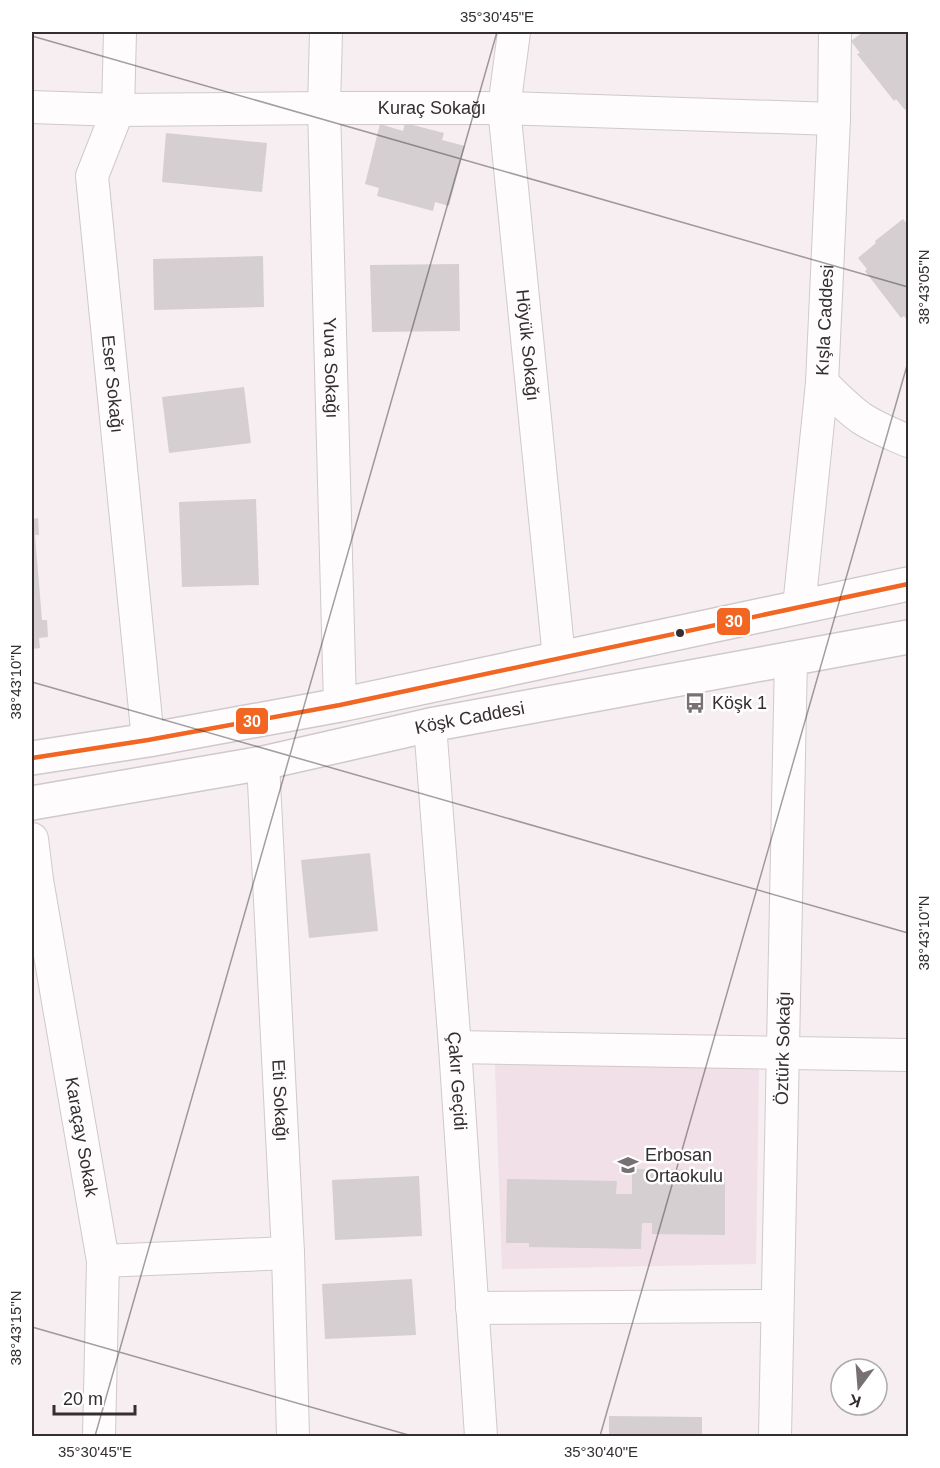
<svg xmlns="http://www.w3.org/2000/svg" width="940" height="1468" font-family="Arial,sans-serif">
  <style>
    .built { fill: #f1e0e7 }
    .building { fill: #d5cfd1 }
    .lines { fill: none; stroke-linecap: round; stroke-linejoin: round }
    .minor-casing { stroke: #d0c9cc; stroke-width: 34 }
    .tertiary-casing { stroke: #d0c9cc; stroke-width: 36 }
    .minor { stroke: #fefcfd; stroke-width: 32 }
    .tertiary { stroke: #fefcfd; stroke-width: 33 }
    .bus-1-casing { stroke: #fff; stroke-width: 9 }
    .bus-1 { stroke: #f26522; stroke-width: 4.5 }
    .ticks { fill: none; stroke: #342e30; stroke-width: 1.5; stroke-opacity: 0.45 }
    .bus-dot { fill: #342e30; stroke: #fff; stroke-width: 2 }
    .labels { text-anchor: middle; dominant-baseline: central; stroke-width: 5; stroke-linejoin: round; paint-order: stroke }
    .street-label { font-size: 18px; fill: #342e30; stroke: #fff }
    .poi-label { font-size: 18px; fill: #342e30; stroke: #fff; text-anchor: start }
    .line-badge { stroke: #fff; stroke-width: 2 }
    .badge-label { font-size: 16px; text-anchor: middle; font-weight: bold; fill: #fff }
    .neatline { fill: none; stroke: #342e30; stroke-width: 2 }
    .ticks-label { font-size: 15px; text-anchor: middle; fill: #342e30 }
  </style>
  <rect width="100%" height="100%" fill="#f6eef1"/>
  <!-- built -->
  <path class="built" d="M759 1062 756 1264 502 1269 495 1065Z"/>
  <!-- building -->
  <g class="building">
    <path d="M863 32H908V108L905 110 896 99 894 101 857 54 860 53 851 41Z"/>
    <path d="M405 123 444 133 442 140 465 146 449 206 435 202 433 211 377 196 379 188 365 184 380 124 403 131Z"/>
    <path d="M166 133 267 143 262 192 162 182Z"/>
    <path d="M903 219 908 225V322L904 316 901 318 865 271 867 269 858 258 876 243 875 241Z"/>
    <path d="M263 256 264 307 154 310 153 259Z"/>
    <path d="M459 264 460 331 372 332 370 265Z"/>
    <path d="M244 387 251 443 169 453 162 397Z"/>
    <path d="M256 499 259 585 182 587 179 502Z"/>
    <path d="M38 518 39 535H35L42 620H47L48 637 39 638 40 648 32 649V519Z"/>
    <path d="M370 853 378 931 309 938 301 860Z"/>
    <path d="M632 1169 725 1170V1235L652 1234V1223H642L641 1249 529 1247V1243H506L507 1179 617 1181 616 1194H632Z"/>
    <path d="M419 1176 422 1236 335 1240 332 1180Z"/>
    <path d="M412 1279 416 1335 325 1339 322 1284Z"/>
    <path d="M609 1416 702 1417V1436H609Z"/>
  </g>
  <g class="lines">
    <!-- minor casing -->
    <g class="minor-casing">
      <g id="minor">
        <path id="s1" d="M120 32 118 110 92 176 148 740"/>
        <path id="s2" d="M326 32 324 108 340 705"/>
        <path id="s3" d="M514 32 504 108 559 658"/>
        <path id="s4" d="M32 107 118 110 324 108H504L834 119"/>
        <path d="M822 383C835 395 847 408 861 418 876 428 892 434 908 441"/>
        <path id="s5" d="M799 607 822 383 834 119 835 32"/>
        <path id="s6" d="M430 725 455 1047 481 1436"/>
        <path id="s7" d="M263 763 288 1253 293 1436"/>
        <path id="s8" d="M32 839 37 880 103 1261 99 1436"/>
        <path d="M455 1047 908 1055"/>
        <path d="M103 1261 288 1253"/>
        <path d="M472 1308 777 1306"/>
        <path id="s9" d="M775 1436 791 658"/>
      </g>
    </g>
    <!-- tertiary casing -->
    <g class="tertiary-casing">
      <g id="tertiary">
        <path d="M32 758 148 740 340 705 908 584"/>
        <path id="s10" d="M32 803 263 763 430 725 908 637"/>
      </g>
    </g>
    <!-- minor -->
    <use href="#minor" class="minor"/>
    <!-- tertiary -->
    <use href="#tertiary" class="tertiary"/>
    <!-- bus-1 casing -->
    <g class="bus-1-casing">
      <path id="bus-1" d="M32 758 148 740 340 705 908 584"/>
    </g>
    <!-- bus-1 -->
    <use href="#bus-1" class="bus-1"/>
  </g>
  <!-- ticks -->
  <path class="ticks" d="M32 36 908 287M32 682 908 933M32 1327 412 1436M95 1436 497 32M600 1436 908 362"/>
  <!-- icons -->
  <defs>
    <g id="bus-bare" transform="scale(1.62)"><path d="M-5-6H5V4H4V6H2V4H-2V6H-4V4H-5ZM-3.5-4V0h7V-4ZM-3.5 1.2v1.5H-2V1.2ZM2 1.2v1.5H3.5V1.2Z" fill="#787174" stroke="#fff" stroke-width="2.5" paint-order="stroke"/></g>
    <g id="school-bare" transform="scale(1.62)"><path d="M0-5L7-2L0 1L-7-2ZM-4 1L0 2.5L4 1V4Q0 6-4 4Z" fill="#787174" stroke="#fff" stroke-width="2.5" paint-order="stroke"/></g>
  </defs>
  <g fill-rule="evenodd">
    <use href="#bus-bare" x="695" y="703"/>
    <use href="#school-bare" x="628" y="1165"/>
  </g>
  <!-- markers -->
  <circle class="bus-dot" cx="680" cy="633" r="5"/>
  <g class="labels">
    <!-- street labels -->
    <g class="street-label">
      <text stroke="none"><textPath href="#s4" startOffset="400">Kuraç Sokağı</textPath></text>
      <text stroke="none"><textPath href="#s5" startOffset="288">Kışla Caddesi</textPath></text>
      <text stroke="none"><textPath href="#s3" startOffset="315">Höyük Sokağı</textPath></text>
      <text stroke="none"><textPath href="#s2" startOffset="336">Yuva Sokağı</textPath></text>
      <text stroke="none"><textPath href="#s1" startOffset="358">Eser Sokağı</textPath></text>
      <text stroke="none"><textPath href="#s10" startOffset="446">Köşk Caddesi</textPath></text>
      <text stroke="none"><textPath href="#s9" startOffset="388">Öztürk Sokağı</textPath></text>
      <text stroke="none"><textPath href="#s6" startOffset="357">Çakır Geçidi</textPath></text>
      <text stroke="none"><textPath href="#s7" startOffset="338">Eti Sokağı</textPath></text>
      <text stroke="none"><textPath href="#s8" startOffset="302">Karaçay Sokak</textPath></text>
    </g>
    <!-- poi labels -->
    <g class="poi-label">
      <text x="712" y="703">Köşk 1</text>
      <text x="645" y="1155">Erbosan<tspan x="645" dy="21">Ortaokulu</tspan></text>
    </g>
  </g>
  <g class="line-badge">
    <rect x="716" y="607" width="35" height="29" rx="6" fill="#f26522"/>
    <rect x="235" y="707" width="34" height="28" rx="6" fill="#f26522"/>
  </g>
  <g class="badge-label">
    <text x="734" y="627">30</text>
    <text x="252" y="727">30</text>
  </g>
  <!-- border -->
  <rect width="940" height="1468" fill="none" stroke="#ffffff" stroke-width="66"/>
  <!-- north arrow -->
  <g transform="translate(859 1387) rotate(196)"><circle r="28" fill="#ffffff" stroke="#aeabac" stroke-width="1.5"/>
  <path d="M0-4.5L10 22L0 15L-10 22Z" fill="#787174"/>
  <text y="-9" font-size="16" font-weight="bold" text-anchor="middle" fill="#342e30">K</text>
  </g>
  <!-- scale -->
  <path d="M54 1405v9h81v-9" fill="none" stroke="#342e30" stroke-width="3"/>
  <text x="63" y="1405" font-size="18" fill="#342e30" stroke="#ffffff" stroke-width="4.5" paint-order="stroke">20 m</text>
  <rect x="33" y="33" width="874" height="1402" class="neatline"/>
  <g class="ticks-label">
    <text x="497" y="22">35°30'45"E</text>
    <text transform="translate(924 287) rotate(-90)" y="5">38°43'05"N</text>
    <text transform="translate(16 682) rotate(-90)" y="5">38°43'10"N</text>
    <text transform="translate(924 933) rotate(-90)" y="5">38°43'10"N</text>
    <text transform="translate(16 1328) rotate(-90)" y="5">38°43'15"N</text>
    <text x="95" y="1457">35°30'45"E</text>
    <text x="601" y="1457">35°30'40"E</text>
  </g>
</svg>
